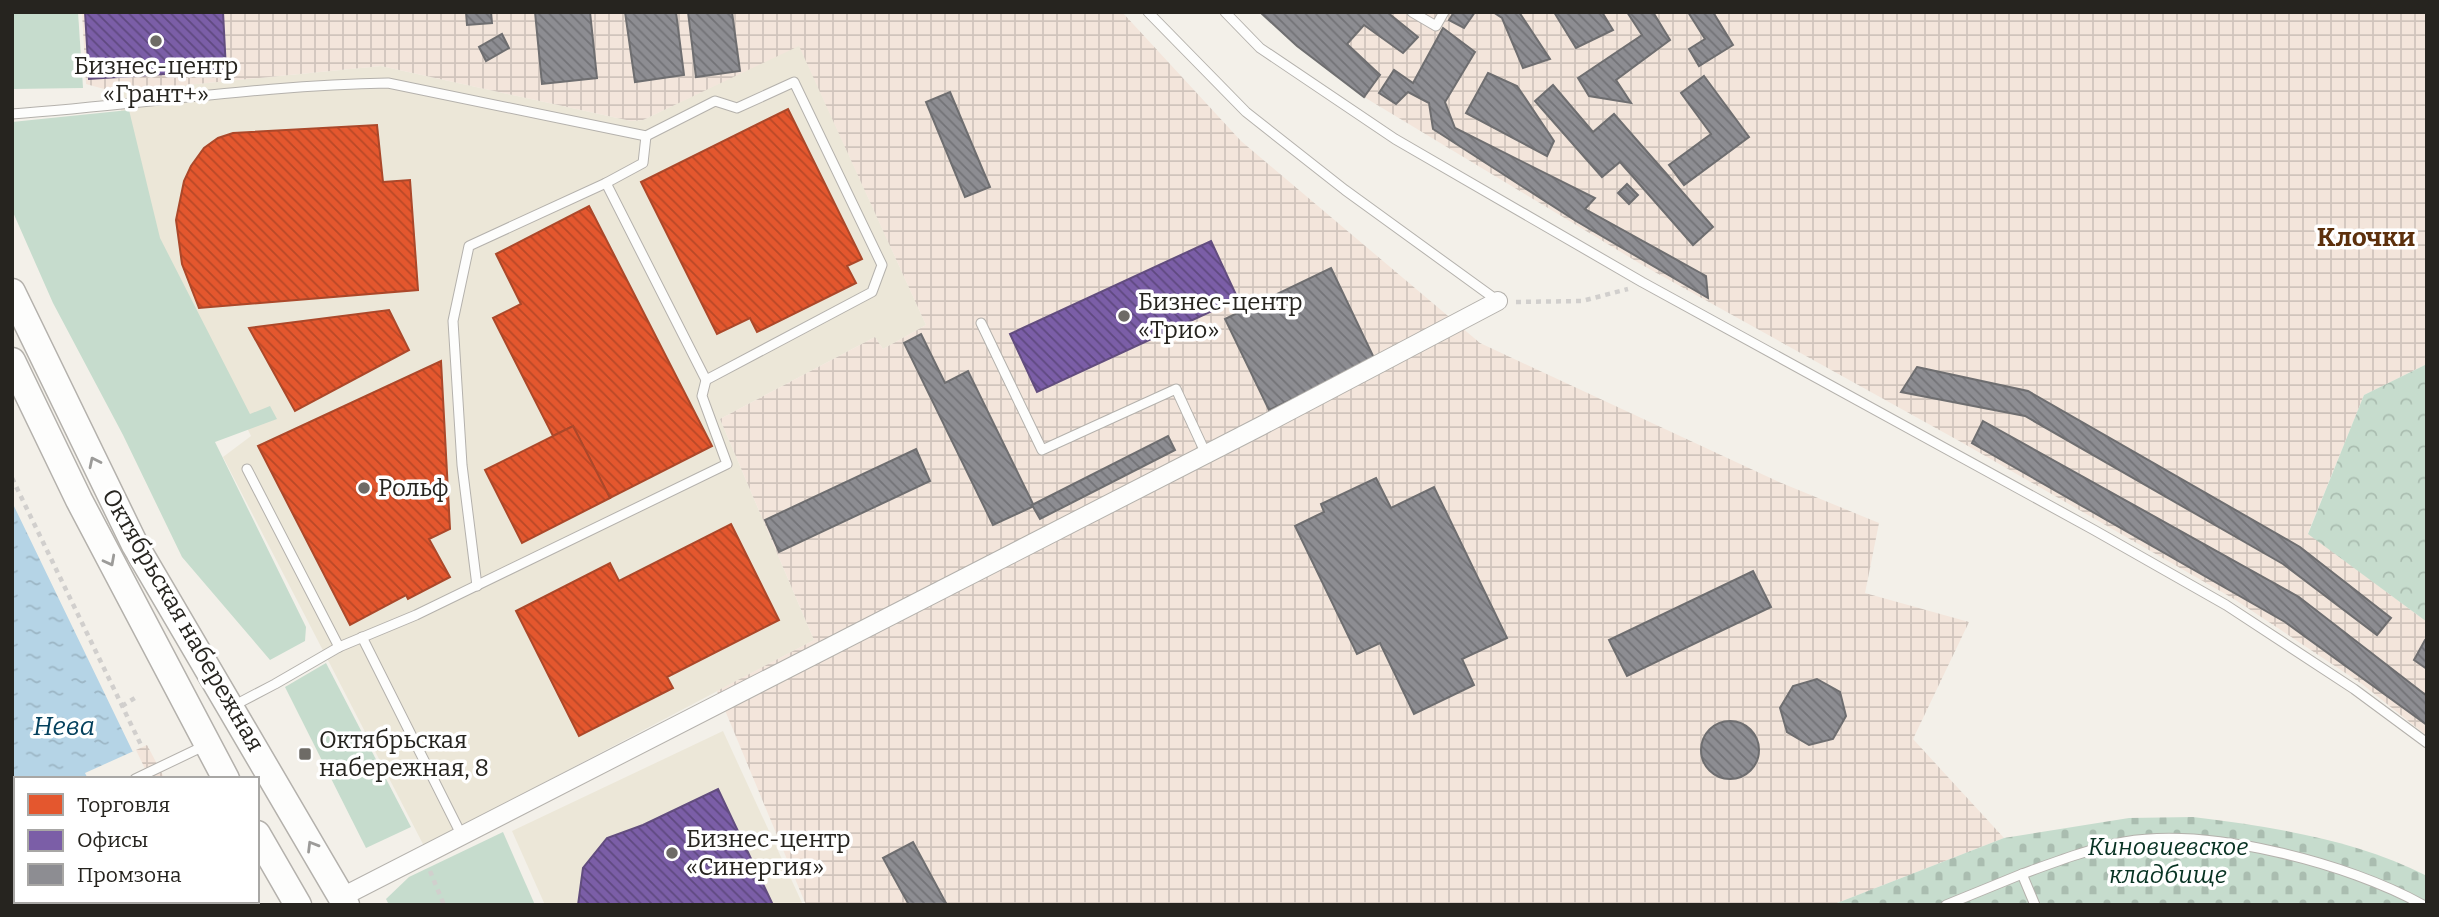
<svg xmlns="http://www.w3.org/2000/svg" width="2439" height="917" font-family="Bitter,serif">
  <style>
    .built { fill: #ece7d8 }
    .industrial { fill: url(#industrial-grid) }
    .green { fill: #c6dccd }
    .forest { fill: url(#forest-crowns) }
    .cemetery { fill: url(#cemetery-stones) }
    .water { fill: url(#water-ripples) }
    .pier { fill: #f3f0e9 }
    .shops { fill: url(#shops-back-hatch); stroke: #ab482a; stroke-width: 2 }
    .offices { fill: url(#offices-back-hatch); stroke: #624d7e; stroke-width: 2 }
    .industry { fill: url(#industry-back-hatch); stroke: #6e6e70; stroke-width: 2 }
    .lines { fill: none; stroke-linecap: round; stroke-linejoin: round }
    .lane-casing { stroke: #b4b1ac; stroke-width: 11 }
    .street-casing { stroke: #b4b1ac; stroke-width: 20 }
    .primary-casing { stroke: #b4b1ac; stroke-width: 29 }
    .path { stroke: #d1cfcd; stroke-width: 4.5; stroke-dasharray: 5 5; stroke-linecap: butt }
    .lane { stroke: #fdfdfc; stroke-width: 9 }
    .street { stroke: #fdfdfc; stroke-width: 18 }
    .primary { stroke: #fdfdfc; stroke-width: 26 }
    .oneway { stroke: #9c9b99 }
    .poi-dot { fill: #6e6b66; stroke: #fff; stroke-width: 2.5 }
    .labels { text-anchor: middle; dominant-baseline: central; stroke-width: 7; stroke-linejoin: round; paint-order: stroke }
    .poi-label { font-size: 24px; fill: #26241f; stroke: #fff; text-anchor: start }
    .street-label { font-size: 24px; fill: #26241f; stroke: #fff }
    .park-label { font-size: 24px; font-style: italic; fill: #083323; stroke: #fff }
    .neighbourhood-label { font-size: 26px; font-weight: bold; fill: #5d300c; stroke: #fff }
    .water-label { font-size: 26px; font-style: italic; fill: #05415d; stroke: #fff }
  </style>
  <defs>
    <pattern id="industrial-grid" width="8" height="8" patternUnits="userSpaceOnUse" patternTransform="scale(1.75)"><rect width="8" height="8" fill="#f3e5db"/><path d="M0 4h8M4 0v8" fill="none" stroke="#d0c4bc"/></pattern>
    <pattern id="forest-crowns" width="20" height="18" patternUnits="userSpaceOnUse" patternTransform="scale(1.75)"><rect width="20" height="18" fill="#c6dccd"/><path d="M2 6a3 3 0 1 1 6 0M12 15a3 3 0 1 1 6 0" fill="none" stroke="#aabdb0"/></pattern>
    <pattern id="cemetery-stones" width="16" height="16" patternUnits="userSpaceOnUse" patternTransform="scale(1.75)"><rect width="16" height="16" fill="#c6dccd"/><path d="M2 7V4a2 2 0 0 1 4 0v3zM10 15v-3a2 2 0 0 1 4 0v3z" fill="#aabdb0"/></pattern>
    <pattern id="water-ripples" width="26" height="14" patternUnits="userSpaceOnUse" patternTransform="scale(1.75)"><rect width="26" height="14" fill="#b5d4e6"/><path d="M2 4q2-2 4 0t4 0M15 11q2-2 4 0t4 0" fill="none" stroke="#9cb6c5"/></pattern>
    <pattern id="shops-back-hatch" width="6" height="6" patternUnits="userSpaceOnUse" patternTransform="scale(1.75)"><rect width="6" height="6" fill="#e4572e"/><path d="M-1 5l2 2M0 0l6 6M5-1l2 2" fill="none" stroke="#b94827"/></pattern>
    <pattern id="offices-back-hatch" width="6" height="6" patternUnits="userSpaceOnUse" patternTransform="scale(1.75)"><rect width="6" height="6" fill="#7b5ea7"/><path d="M-1 5l2 2M0 0l6 6M5-1l2 2" fill="none" stroke="#5f4980"/></pattern>
    <pattern id="industry-back-hatch" width="6" height="6" patternUnits="userSpaceOnUse" patternTransform="scale(1.75)"><rect width="6" height="6" fill="#8d8d92"/><path d="M-1 5l2 2M0 0l6 6M5-1l2 2" fill="none" stroke="#737377"/></pattern>
  </defs>
  <rect width="100%" height="100%" fill="#f3f0e9"/>
  <!-- built -->
  <g class="built">
    <path d="M799 45 926 325 883 349 875 337 720 419 814 640 424 846 223 457 251 436 150 232 145 183 115 92 381 66 631 121 643 120Z"/>
    <path d="M723 731 803 905H545L512 831Z"/>
  </g>
  <!-- industrial -->
  <g class="industrial">
    <path d="M82 12H1122L1241 141 1480 343 1779 482 1879 523 1865 593 1969 622 1913 739 2004 838 1832 905H806L717 691 814 640 720 419 875 337 883 349 926 325 799 46 643 120 631 121 381 66 115 92 86 84Z"/>
    <path d="M1260 12H2427V364L2364 395 2308 533 2427 622V736L2362 684 2234 599 1961 442 1644 266 1364 97 1297 46Z"/>
    <path d="M147 745 165 779H88L85 773Z"/>
  </g>
  <!-- green -->
  <g class="green">
    <path d="M12 12H78L83 88 12 89Z"/>
    <path d="M129 110 160 238 250 414 270 406 277 419 215 442 306 627 305 641 270 660 182 557 123 435 53 303 12 210V122Z"/>
    <path d="M326 663 411 827 366 848 285 687Z"/>
    <path d="M503 832 535 905H389L386 899 409 877Z"/>
  </g>
  <!-- forest -->
  <path class="forest" d="M2427 364V622L2308 534 2364 395Z"/>
  <!-- cemetery -->
  <path class="cemetery" d="M2193 817C2272 827 2355 839 2427 876V905H1832L2004 838 2129 818Z"/>
  <!-- water -->
  <path class="water" d="M12 502 146 779H16V901H206L208 905H12Z"/>
  <!-- pier -->
  <g class="pier">
    <path d="M136 750 150 779H88L85 773Z"/>
    <path d="M147 901H210L211 905H149Z"/>
  </g>
  <!-- shops -->
  <g class="shops">
    <path d="M788 109 862 259 847 266 856 283 757 332 750 318 717 334 641 182Z"/>
    <path d="M377 125 383 182 410 180 418 290 199 308 182 264 176 220 184 181 191 166 204 148 218 138 233 133Z"/>
    <path d="M589 206 712 446 610 498 573 426 553 436 493 318 521 304 496 254Z"/>
    <path d="M389 310 409 350 295 411 249 328Z"/>
    <path d="M441 361 450 529 429 539 450 577 408 599 406 595 350 625 258 446Z"/>
    <path d="M573 426 610 498 522 543 485 470Z"/>
    <path d="M731 524 779 620 667 677 673 688 579 736 516 611 610 563 619 581Z"/>
  </g>
  <!-- offices -->
  <g class="offices">
    <path d="M85 12H223L226 70 89 79Z"/>
    <path d="M1211 241 1238 299 1037 392 1010 334Z"/>
    <path d="M718 789 773 905H578L583 868 607 838 643 825Z"/>
  </g>
  <!-- industry -->
  <g class="industry">
    <path d="M466 12H491L492 23 467 25Z"/>
    <path d="M535 12H590L597 78 542 84Z"/>
    <path d="M625 12H676L684 75 635 82Z"/>
    <path d="M688 12H732L740 71 696 77Z"/>
    <path d="M1260 12H1387L1418 37 1403 53 1364 25 1347 44 1380 75 1364 97 1297 46Z"/>
    <path d="M1454 12H1475L1464 28 1449 20Z"/>
    <path d="M1493 12H1519L1550 59 1523 68 1502 18Z"/>
    <path d="M1554 12H1602L1613 30 1576 48Z"/>
    <path d="M1627 12H1653L1670 40 1616 80 1631 103 1589 96 1578 78 1642 35Z"/>
    <path d="M1688 12H1713L1733 45 1699 66 1689 49 1705 39Z"/>
    <path d="M1443 28 1475 52 1445 102 1455 128 1595 198 1585 209 1706 276 1708 298 1576 221 1433 129 1429 103 1408 92 1396 104 1379 93 1394 70 1413 83Z"/>
    <path d="M502 34 509 48 486 61 479 47Z"/>
    <path d="M1488 73 1517 86 1554 141 1547 156 1466 113Z"/>
    <path d="M1704 76 1749 137 1684 185 1669 165 1711 134 1681 93Z"/>
    <path d="M1553 85 1593 132 1614 114 1713 227 1693 245 1620 162 1602 177 1535 101Z"/>
    <path d="M950 92 990 187 965 197 926 102Z"/>
    <path d="M1627 184 1638 195 1629 204 1618 193Z"/>
    <path d="M1331 268 1375 360 1269 410 1225 319Z"/>
    <path d="M921 334 945 383 968 371 1034 506 993 525 904 343Z"/>
    <path d="M1917 367 2028 391 2300 547 2391 618 2377 635 2283 564 2025 416 1901 392Z"/>
    <path d="M1983 421 2299 597 2427 696V725L2285 622 1972 443Z"/>
    <path d="M1168 436 1175 450 1040 519 1032 505Z"/>
    <path d="M916 449 930 481 779 552 765 520Z"/>
    <path d="M1376 478 1391 508 1434 487 1507 638 1462 659 1474 685 1414 714 1380 643 1357 654 1295 526 1324 512 1321 504Z"/>
    <path d="M1753 571 1771 607 1627 676 1609 640Z"/>
    <path d="M2425 640 2427 641V669L2414 660Z"/>
    <path d="M1817 679 1840 692 1846 716 1833 739 1809 745 1787 732 1780 708 1793 686Z"/>
    <circle cx="1730" cy="750" r="29"/>
    <path d="M913 842 947 905H909L883 858Z"/>
  </g>
  <g class="lines">
    <!-- lane casing -->
    <g class="lane-casing">
      <g id="lane">
        <path d="M1148 12 1246 112 1345 190 1498 301"/>
        <path d="M1225 12 1260 48 1395 139 1642 282 2094 530 2226 605 2354 689 2427 743"/>
        <path d="M1412 12 1436 26 1444 12"/>
        <path d="M12 114C138 105 262 85 388 83L646 136 715 101 737 108 794 82 882 265 872 292 706 380 606 183"/>
        <path d="M981 323 1042 450 1176 389 1206 454"/>
        <path d="M247 469 339 647"/>
        <path d="M477 586 462 465 453 321 469 246 606 183 643 163 646 136"/>
        <path d="M362 637 461 834"/>
        <path d="M231 707 275 684 339 647 416 615 727 464 702 396 706 380"/>
        <path d="M135 779 206 745"/>
        <path d="M185 901 187 905"/>
        <path d="M1946 905 2022 874"/>
        <path d="M2035 905 2022 874C2055 862 2089 849 2124 842 2209 827 2348 863 2423 905"/>
      </g>
    </g>
    <!-- street casing -->
    <g class="street-casing">
      <path id="street" d="M342 897 1261 426 1498 301"/>
    </g>
    <!-- primary casing -->
    <g class="primary-casing">
      <g id="primary">
        <path d="M12 292 135 545 346 905"/>
        <path d="M12 361 79 500 226 779"/>
        <path d="M257 834 298 905"/>
      </g>
    </g>
    <!-- path -->
    <g class="path">
      <path d="M1516 302 1582 301 1628 289"/>
      <path d="M12 478 141 745"/>
      <path d="M122 706 138 696"/>
      <path d="M430 871 444 905"/>
    </g>
    <!-- lane -->
    <use href="#lane" class="lane"/>
    <!-- street -->
    <use href="#street" class="street"/>
    <!-- primary -->
    <use href="#primary" class="primary"/>
  </g>
  <!-- one-way arrows -->
  <defs><path id="oneway-chevron" d="M-2-3.5L2.5 0L-2 3.5" fill="none" stroke-width="1.6" stroke-linecap="round" stroke-linejoin="round" transform="scale(1.75)"/></defs>
  <g class="oneway">
    <use href="#oneway-chevron" transform="translate(94 462) rotate(-116)"/>
    <use href="#oneway-chevron" transform="translate(110 561) rotate(62)"/>
    <use href="#oneway-chevron" transform="translate(312 846) rotate(-121)"/>
  </g>
  <!-- markers -->
  <g class="poi-dot">
    <circle cx="156" cy="41" r="7"/>
    <circle cx="1124" cy="316" r="7"/>
    <circle cx="364" cy="488" r="7"/>
    <rect x="298" y="747" width="14" height="14" rx="3.5"/>
    <circle cx="672" cy="853" r="7"/>
  </g>
  <g class="labels">
    <!-- poi labels -->
    <g class="poi-label">
      <text x="156" y="66" text-anchor="middle">Бизнес-центр<tspan x="156" dy="28">«Грант+»</tspan></text>
      <text x="1138" y="302">Бизнес-центр<tspan x="1138" dy="28">«Трио»</tspan></text>
      <text x="378" y="488">Рольф</text>
      <text x="319" y="740">Октябрьская<tspan x="319" dy="28">набережная, 8</tspan></text>
      <text x="686" y="839">Бизнес-центр<tspan x="686" dy="28">«Синергия»</tspan></text>
    </g>
    <!-- street labels -->
    <g class="street-label">
      <text transform="translate(183 620) rotate(60)">Октябрьская набережная</text>
    </g>
    <!-- park labels -->
    <g class="park-label">
      <text x="2168" y="847">Киновиевское<tspan x="2168" dy="28">кладбище</tspan></text>
    </g>
    <!-- neighbourhood labels -->
    <g class="neighbourhood-label">
      <text x="2366" y="237">Клочки</text>
    </g>
    <!-- water labels -->
    <g class="water-label">
      <text x="64" y="726">Нева</text>
    </g>
  </g>
  <!-- border -->
  <rect width="2439" height="917" fill="none" stroke="#26241f" stroke-width="28"/>
  <!-- legend -->
  <rect x="14" y="777" width="245" height="126" fill="#ffffff" stroke="#a8a7a5" stroke-width="2"/>
  <rect x="28" y="794" width="35" height="21" fill="#e4572e" stroke="#a8a7a5" stroke-width="2"/>
  <text x="77" y="812" font-size="21" fill="#26241f">Торговля</text>
  <rect x="28" y="830" width="35" height="21" fill="#7b5ea7" stroke="#a8a7a5" stroke-width="2"/>
  <text x="77" y="847" font-size="21" fill="#26241f">Офисы</text>
  <rect x="28" y="864" width="35" height="21" fill="#8d8d92" stroke="#a8a7a5" stroke-width="2"/>
  <text x="77" y="882" font-size="21" fill="#26241f">Промзона</text>
</svg>
